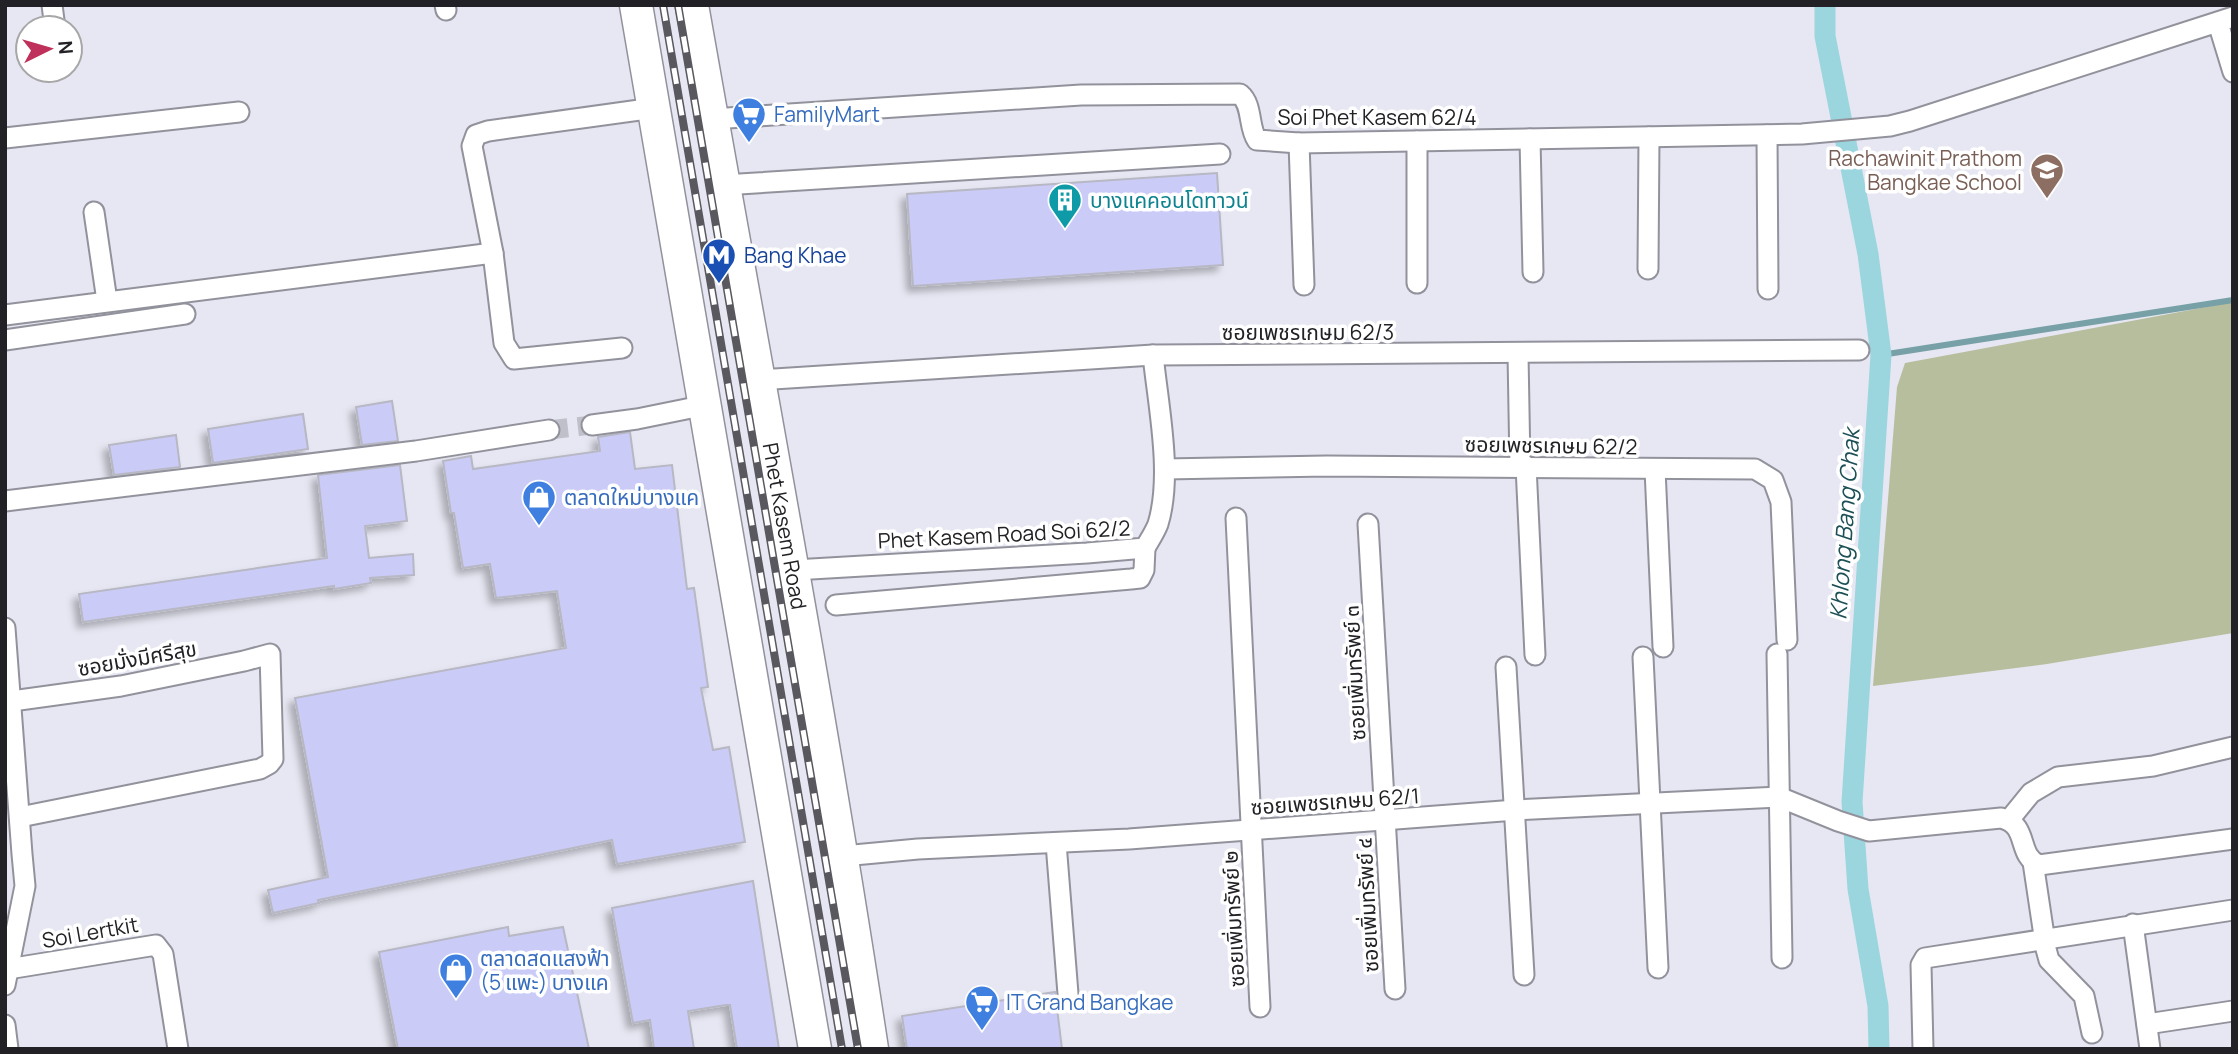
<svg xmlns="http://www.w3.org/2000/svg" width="2238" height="1054" font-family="Manrope,'Noto Sans Thai',sans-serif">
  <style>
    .green { fill: #b7be9d }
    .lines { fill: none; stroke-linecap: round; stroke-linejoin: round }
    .stream { stroke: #77a0a7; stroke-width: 6 }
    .canal { stroke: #9bd6de; stroke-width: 21 }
    .building { fill: #cbcbf7; stroke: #b7b8c3; stroke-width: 2; filter: url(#shadow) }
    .street-tunnel { stroke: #bfc0c9; stroke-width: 19; stroke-dasharray: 19 10; stroke-linecap: butt }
    .street-casing { stroke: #92929c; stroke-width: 23 }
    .primary-casing { stroke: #92929c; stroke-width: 35 }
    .street { stroke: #fff; stroke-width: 19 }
    .primary { stroke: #fff; stroke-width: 32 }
    .rail-casing { stroke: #58585e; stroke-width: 8 }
    .rail { stroke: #fff; stroke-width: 5; stroke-dasharray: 16; stroke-linecap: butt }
    .labels { text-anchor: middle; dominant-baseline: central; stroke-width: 7; stroke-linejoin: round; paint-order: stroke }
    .shop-label { font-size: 21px; fill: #366cbe; stroke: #fff; text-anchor: start }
    .street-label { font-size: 21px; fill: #222226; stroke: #fff }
    .education-label { font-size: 21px; fill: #785e54; stroke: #fff; text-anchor: end }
    .culture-label { font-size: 21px; fill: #0d838f; stroke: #fff; text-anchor: start }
    .transit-label { font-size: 21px; fill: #164399; stroke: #fff; text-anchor: start }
    .water-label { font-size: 23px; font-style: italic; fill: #1d5056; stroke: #fff }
  </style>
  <defs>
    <filter id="shadow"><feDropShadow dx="-5.5" dy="5.5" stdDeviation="3.5" flood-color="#0004"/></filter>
  </defs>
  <rect width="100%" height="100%" fill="#e6e7f2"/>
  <!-- green -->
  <path class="green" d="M2233 302V633L2047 664 1873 686 1897 387 1905 363Z"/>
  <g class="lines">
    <!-- stream -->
    <path class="stream" d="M1881 355 2233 300"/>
    <!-- canal -->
    <path class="canal" d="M1825 5V36L1868 254 1881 355 1852 802 1858 889 1878 1006 1879 1049"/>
  </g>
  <!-- building -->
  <g class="building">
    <path d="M1217 173 1223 265 913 286 907 194Z"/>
    <path d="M392 401 398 441 362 445 356 407Z"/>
    <path d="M303 414 308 449 213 463 208 429Z"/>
    <path d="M630 432 635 469 672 465 687 589 694 588 708 687 701 688 713 750 729 747 745 842 617 864 612 840 318 900 319 903 273 913 268 890 328 877 295 698 566 648 557 591 496 598 490 564 463 568 454 513H451L443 461 471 456 473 469 600 451 598 437Z"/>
    <path d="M176 435 180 467 114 475 109 445Z"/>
    <path d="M400 465 407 521 365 526 369 558 413 554 414 575 370 578 371 583 334 589V586L83 622 79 594 327 558 318 475Z"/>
    <path d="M753 881 779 1049H737L730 1005H726L688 1011 694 1049H654L650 1020 633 1023 612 908Z"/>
    <path d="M508 927 509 936 563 927 589 1049H398L379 952Z"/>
    <path d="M1055 992 1062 1049H907L902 1016Z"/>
  </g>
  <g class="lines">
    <!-- street-tunnel -->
    <path class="street-tunnel" d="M549 430 592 425"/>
    <!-- street casing -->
    <g class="street-casing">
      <g id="street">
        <path d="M52 5 55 28"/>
        <path d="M445 5 446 10"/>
        <path d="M2218 23 2233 72"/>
        <path d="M712 119 1081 95 1240 94C1253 105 1248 127 1257 140L1299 143 1802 134 1890 126 1910 121 2233 17"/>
        <path d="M1767 135 1768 289"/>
        <path d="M5 138 239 112"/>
        <path d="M1530 139 1533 272"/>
        <path d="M1299 143 1304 285"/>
        <path d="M723 185 1220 154"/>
        <path d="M94 212 107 301"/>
        <path d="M1648 269 1649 137"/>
        <path d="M1417 283V141"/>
        <path d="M5 315 493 253"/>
        <path d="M5 340 185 314"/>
        <path d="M622 348 514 359 504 343 493 253 472 146 476 135 488 131 654 108"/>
        <path d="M1518 354 1520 466"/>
        <path d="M758 380 1153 355 1859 350"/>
        <path d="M592 425 637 419 706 405"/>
        <path d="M1526 466 1535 655"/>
        <path d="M1165 469 1327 466 1755 469 1773 480 1781 502 1787 640"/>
        <path d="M1655 469 1663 647"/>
        <path d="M5 501 416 451 549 430"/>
        <path d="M1236 518 1260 1007"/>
        <path d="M1368 524 1395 989"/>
        <path d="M794 570 1087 553 1145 548C1149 541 1155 532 1158 524 1173 475 1158 405 1153 355"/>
        <path d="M836 605 1131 579 1140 578 1144 570 1145 548"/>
        <path d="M5 628 22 854 25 886 5 985"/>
        <path d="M1777 654 1782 958"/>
        <path d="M1643 657 1658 968"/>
        <path d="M1506 667 1524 975"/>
        <path d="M12 701 121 686 244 661 270 654 273 759 269 764 260 769 20 817"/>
        <path d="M2009 820 2031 793 2058 777 2153 766 2233 747"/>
        <path d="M1056 843 1068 994"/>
        <path d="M843 856 918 849 1129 839 1516 810 1779 797 1838 821 1869 831 2001 818C2030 825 2016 855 2039 865L2233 839"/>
        <path d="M2033 862 2046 949 2049 960 2084 996 2092 1033"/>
        <path d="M2133 924 2150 1049"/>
        <path d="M8 969 156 945 163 954 178 1049"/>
        <path d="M2147 1024 2233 1011"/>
        <path d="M5 1025 8 1049"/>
        <path d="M1923 1049 1921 965 1925 958 2233 910"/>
      </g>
    </g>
    <!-- primary casing -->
    <g class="primary-casing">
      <g id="primary">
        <path d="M636 5 815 1049"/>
        <path d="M692 5C753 353 819 700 872 1049"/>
      </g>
    </g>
    <!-- street -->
    <use href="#street" class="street"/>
    <!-- primary -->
    <use href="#primary" class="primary"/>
    <!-- rail casing -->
    <g class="rail-casing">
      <g id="rail">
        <path d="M663 5 842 1049"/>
        <path d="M678 5 858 1049"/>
      </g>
    </g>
    <!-- rail -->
    <use href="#rail" class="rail"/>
  </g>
  <!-- icons -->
  <defs>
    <g id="supermarket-pin" transform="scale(1.75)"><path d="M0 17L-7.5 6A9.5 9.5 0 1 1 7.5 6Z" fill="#3f7fe0" stroke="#fff"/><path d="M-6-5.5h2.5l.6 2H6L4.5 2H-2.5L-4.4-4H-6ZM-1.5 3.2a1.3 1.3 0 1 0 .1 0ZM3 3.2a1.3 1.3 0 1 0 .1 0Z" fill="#fff"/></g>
    <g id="school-pin" transform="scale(1.75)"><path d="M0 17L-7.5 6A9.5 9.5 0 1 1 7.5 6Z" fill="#8d6e63" stroke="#fff"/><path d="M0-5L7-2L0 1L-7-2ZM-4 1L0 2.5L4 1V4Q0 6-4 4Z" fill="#fff"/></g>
    <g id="building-pin" transform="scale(1.75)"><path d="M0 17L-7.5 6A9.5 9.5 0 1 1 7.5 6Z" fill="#0f9aa8" stroke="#fff"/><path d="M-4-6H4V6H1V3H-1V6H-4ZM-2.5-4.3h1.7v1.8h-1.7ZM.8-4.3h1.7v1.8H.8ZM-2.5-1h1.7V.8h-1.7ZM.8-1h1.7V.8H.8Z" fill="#fff"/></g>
    <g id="metro-pin" transform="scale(1.75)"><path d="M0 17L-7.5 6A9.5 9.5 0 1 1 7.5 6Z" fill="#1a4fb4" stroke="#fff"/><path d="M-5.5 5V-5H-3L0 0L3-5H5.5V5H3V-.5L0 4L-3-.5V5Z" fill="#fff"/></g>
    <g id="shop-pin" transform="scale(1.75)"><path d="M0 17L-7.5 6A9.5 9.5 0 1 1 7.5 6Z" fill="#3f7fe0" stroke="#fff"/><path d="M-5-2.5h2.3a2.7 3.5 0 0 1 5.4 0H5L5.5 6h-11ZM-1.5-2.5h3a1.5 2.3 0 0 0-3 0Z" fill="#fff"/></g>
  </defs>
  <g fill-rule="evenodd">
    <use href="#supermarket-pin" x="749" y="114"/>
    <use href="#school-pin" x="2047" y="170"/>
    <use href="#building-pin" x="1065" y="200"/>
    <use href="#metro-pin" x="719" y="255"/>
    <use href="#shop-pin" x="539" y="497"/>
    <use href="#shop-pin" x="456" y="970"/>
    <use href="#supermarket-pin" x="982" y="1002"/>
  </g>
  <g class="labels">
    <!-- shop labels -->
    <g class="shop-label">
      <text x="774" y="114">FamilyMart</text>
      <text x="564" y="497">ตลาดใหม่บางแค</text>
      <text x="480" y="958">ตลาดสดแสงฟ้า<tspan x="480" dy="24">(5 แพะ) บางแค</tspan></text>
      <text x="1006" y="1002">IT Grand Bangkae</text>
    </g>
    <!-- street labels -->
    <g class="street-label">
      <text x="1377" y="117">Soi Phet Kasem 62/4</text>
      <text x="1308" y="332">ซอยเพชรเกษม 62/3</text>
      <text transform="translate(1551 445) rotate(1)">ซอยเพชรเกษม 62/2</text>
      <text transform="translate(785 526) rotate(80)">Phet Kasem Road</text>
      <text transform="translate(1004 534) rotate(-3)">Phet Kasem Road Soi 62/2</text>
      <text transform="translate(137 658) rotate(-10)">ซอยมั่งมีศรีสุข</text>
      <text transform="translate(1354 673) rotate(-93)">ซอยเพิ่มทรัพย์ ๓</text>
      <text transform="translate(1335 801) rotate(-4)">ซอยเพชรเกษม 62/1</text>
      <text transform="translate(1367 905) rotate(-93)">ซอยเพิ่มทรัพย์ ๔</text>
      <text transform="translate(1233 919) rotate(-93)">ซอยเพิ่มทรัพย์ ๒</text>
      <text transform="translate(90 932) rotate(-10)">Soi Lertkit</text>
    </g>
    <!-- education labels -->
    <g class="education-label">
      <text x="2022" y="158">Rachawinit Prathom<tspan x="2022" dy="24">Bangkae School</tspan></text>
    </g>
    <!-- culture labels -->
    <g class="culture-label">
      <text x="1090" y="200">บางแคคอนโดทาวน์</text>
    </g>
    <!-- transit labels -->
    <g class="transit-label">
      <text x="744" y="255">Bang Khae</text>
    </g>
    <!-- water labels -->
    <g class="water-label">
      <text transform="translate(1844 524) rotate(-86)">Khlong Bang Chak</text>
    </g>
  </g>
  <!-- border -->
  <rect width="2238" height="1054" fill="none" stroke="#222226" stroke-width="14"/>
  <!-- north arrow -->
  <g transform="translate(49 49) rotate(85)"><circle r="33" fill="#ffffff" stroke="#a7a7a8" stroke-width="2"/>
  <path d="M0-5L12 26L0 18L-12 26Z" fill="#bf305a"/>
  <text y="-10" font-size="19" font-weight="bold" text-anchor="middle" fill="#222226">N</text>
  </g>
</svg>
